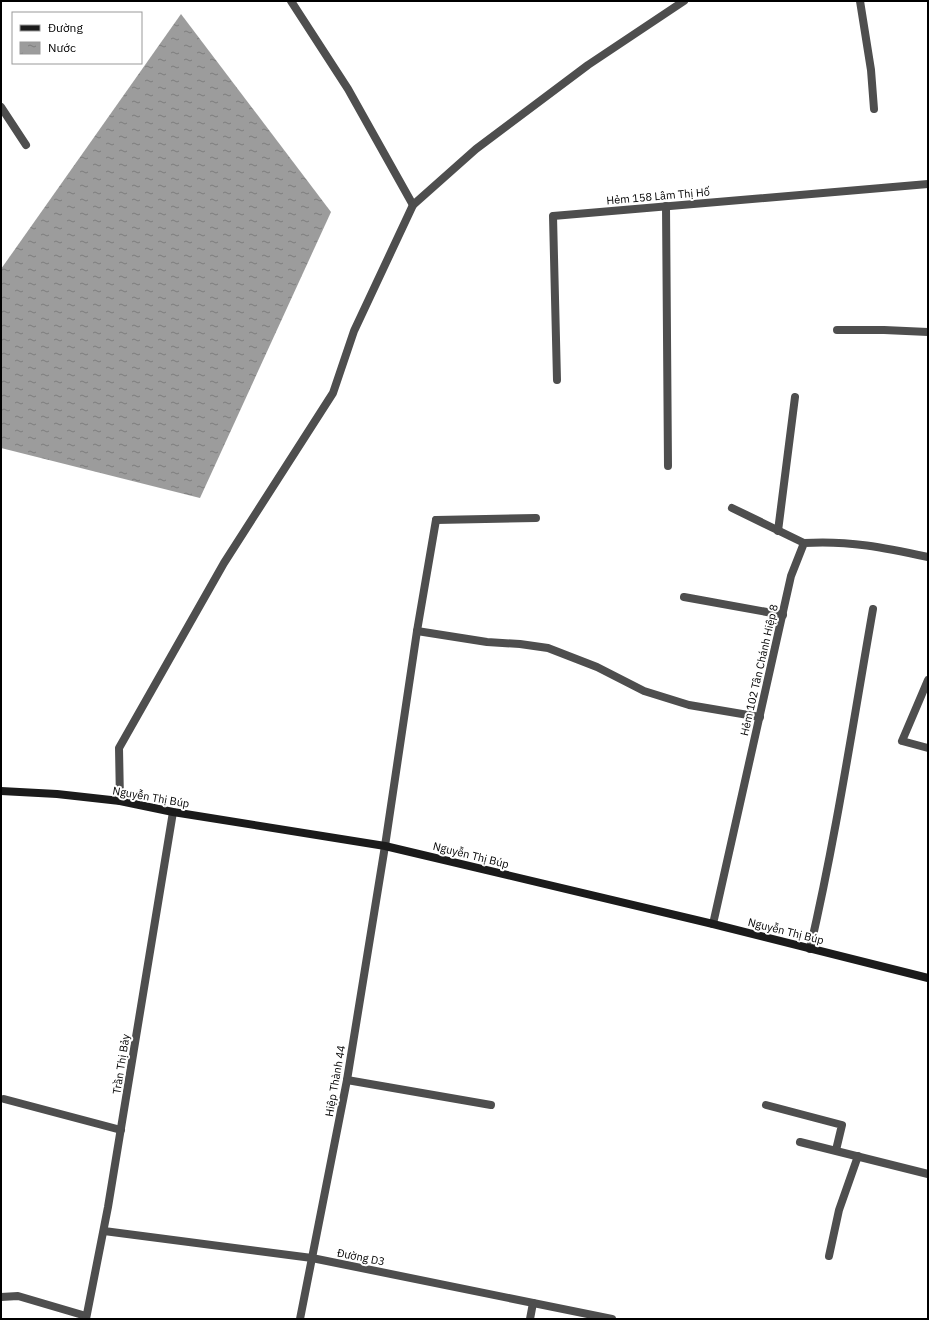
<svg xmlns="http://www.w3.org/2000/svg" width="929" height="1320" font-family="'IBM Plex Sans',sans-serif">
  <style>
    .water { fill: url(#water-ripples) }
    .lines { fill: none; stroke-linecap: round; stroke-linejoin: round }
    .lane { stroke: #4e4e4e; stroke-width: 8 }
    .street { stroke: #4e4e4e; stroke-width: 8 }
    .secondary { stroke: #1b1b1b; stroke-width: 8 }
    .labels { text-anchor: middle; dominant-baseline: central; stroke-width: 4; stroke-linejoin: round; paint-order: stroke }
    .street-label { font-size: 11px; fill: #000; stroke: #fff }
  </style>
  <defs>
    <pattern id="water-ripples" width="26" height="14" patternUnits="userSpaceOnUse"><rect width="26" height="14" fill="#9c9c9c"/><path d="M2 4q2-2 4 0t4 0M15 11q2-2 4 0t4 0" fill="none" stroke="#7d7d7d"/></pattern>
  </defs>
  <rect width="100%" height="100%" fill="#fff"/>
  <!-- water -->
  <path class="water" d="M181 14 331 212 200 498 1 448V269Z"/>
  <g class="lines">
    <!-- lane -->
    <g class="lane">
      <path d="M1 107 26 145"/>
      <path d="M666 206 668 466"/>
      <path d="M837 330H884L928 332"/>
      <path d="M732 508 804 543"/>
      <path d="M436 520 536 518"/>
      <path d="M778 531 795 397"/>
      <path d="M684 597 783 615"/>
      <path d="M417 631 487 642 520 644 548 648 597 667 644 691 689 705 760 717"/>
      <path d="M928 680 902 741 928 748"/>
      <path d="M713 924 791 576 804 543C848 540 886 548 928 557"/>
      <path d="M766 1105 842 1125 836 1150"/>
      <path d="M829 1256 839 1210 858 1156"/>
    </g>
    <!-- street -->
    <g class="street">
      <path d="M291 1 348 89 413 205"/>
      <path d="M860 1 871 70 874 109"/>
      <path d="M557 380 553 216 928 184"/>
      <path d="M120 801 119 748 224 563 333 393 354 331 413 205 476 149 588 65 684 1"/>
      <path d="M810 949C836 837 853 723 873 609"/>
      <path d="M347 1080 491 1105"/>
      <path d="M4 1099 121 1130"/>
      <path d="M800 1142 928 1174"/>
      <path d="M104 1231 312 1258 612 1319"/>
      <path d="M1 1297 18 1296 86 1316"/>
      <path d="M86 1319 108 1207 173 812"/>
      <path d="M300 1319 347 1080 385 846 417 631 436 520"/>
      <path d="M530 1319 533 1303"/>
    </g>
    <!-- secondary -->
    <path class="secondary" d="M1 791 57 794 120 801 173 812 385 846 713 924 928 978"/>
  </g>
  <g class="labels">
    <!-- street labels -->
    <g class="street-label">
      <text transform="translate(658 196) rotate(-5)">Hẻm 158 Lâm Thị Hố</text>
      <text transform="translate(759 670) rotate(-77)">Hẻm 102 Tân Chánh Hiệp 8</text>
      <text transform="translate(151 797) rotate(10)">Nguyễn Thị Búp</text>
      <text transform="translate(471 855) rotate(14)">Nguyễn Thị Búp</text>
      <text transform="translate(786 931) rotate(14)">Nguyễn Thị Búp</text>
      <text transform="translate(121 1064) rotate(-81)">Trần Thị Bảy</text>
      <text transform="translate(335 1081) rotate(-80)">Hiệp Thành 44</text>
      <text transform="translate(361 1257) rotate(11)">Đường D3</text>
    </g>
  </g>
  <!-- border -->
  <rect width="929" height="1320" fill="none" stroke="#000000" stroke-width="4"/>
  <!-- legend -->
  <rect x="12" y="12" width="130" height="52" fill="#ffffff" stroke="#999999"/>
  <rect x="20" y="25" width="20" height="6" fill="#1b1b1b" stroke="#999999"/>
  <text x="48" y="32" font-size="12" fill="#000000">Đường</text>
  <rect x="20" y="42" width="20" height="12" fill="url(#water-ripples)" stroke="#999999"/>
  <text x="48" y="52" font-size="12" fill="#000000">Nước</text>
</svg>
